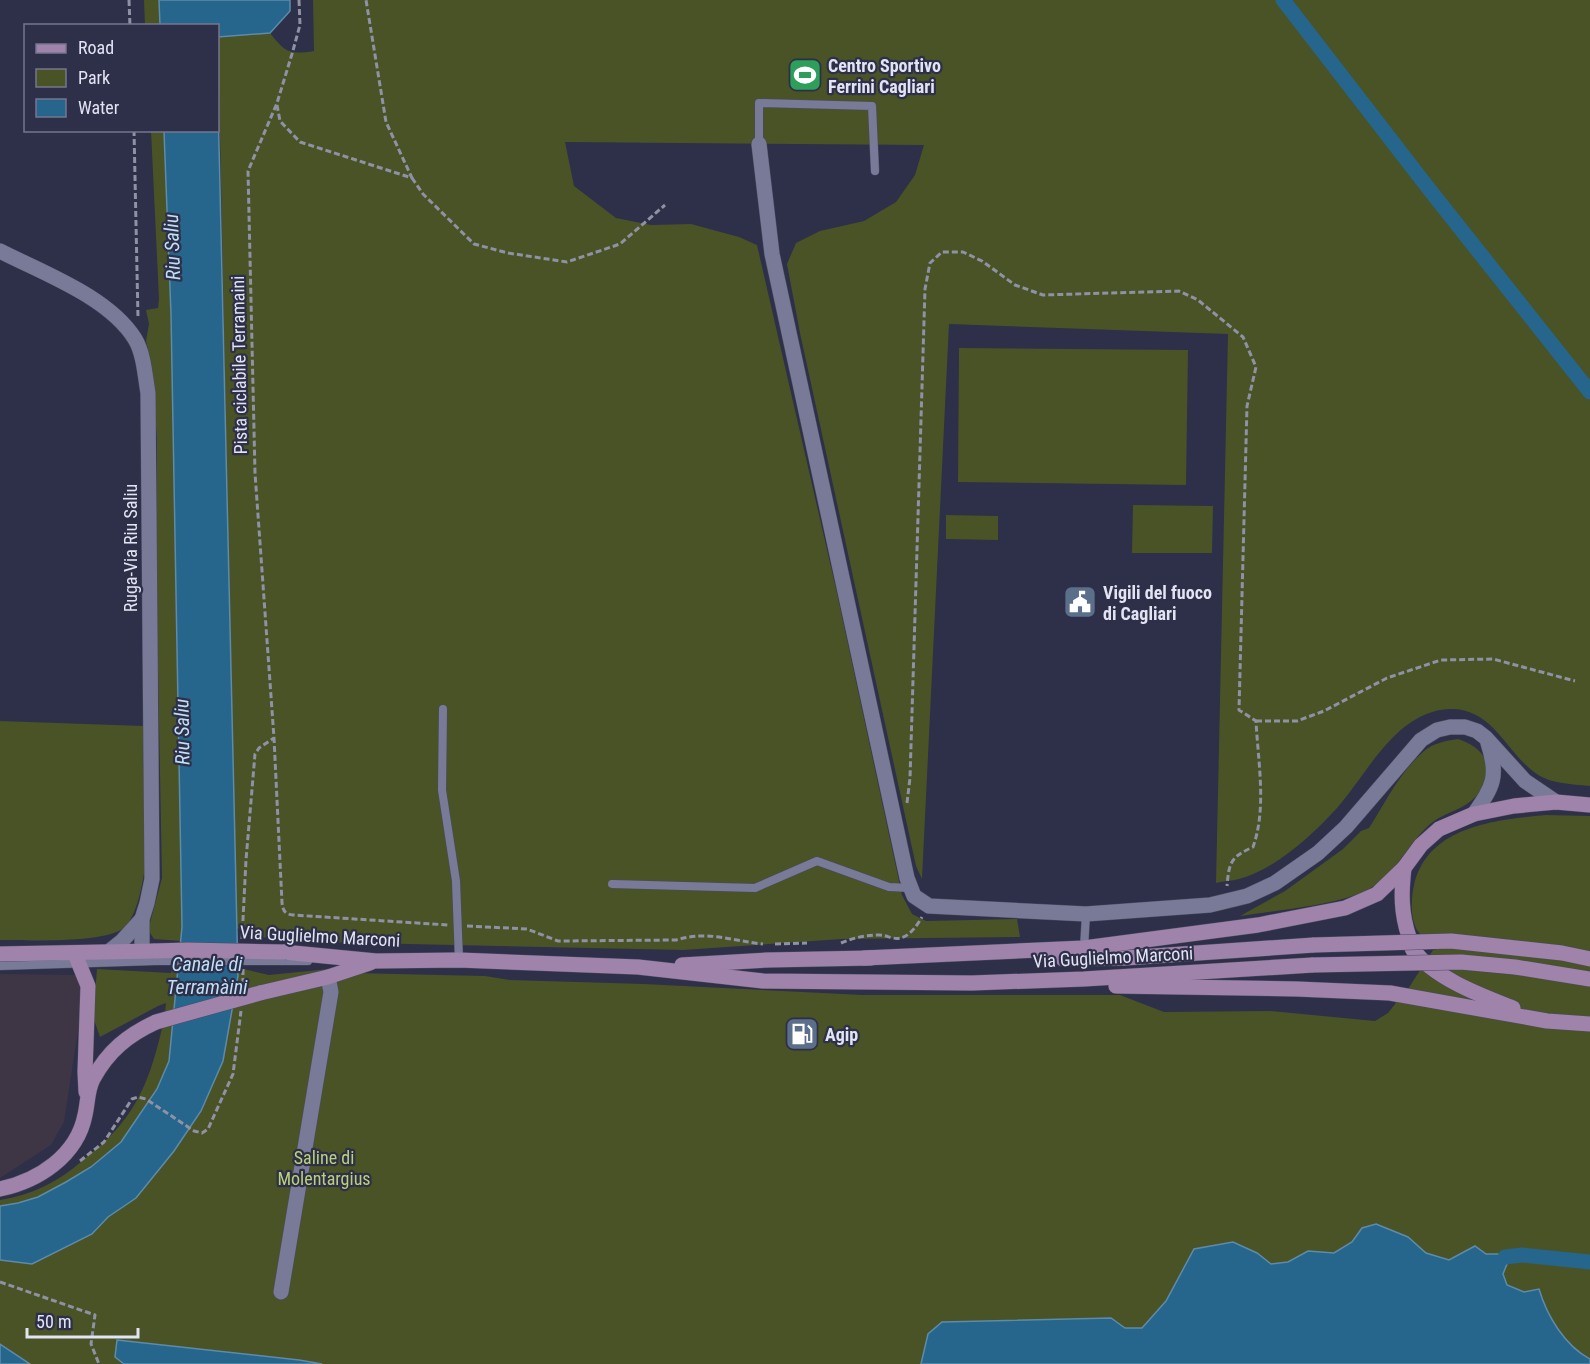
<svg xmlns="http://www.w3.org/2000/svg" width="1590" height="1364" font-family="'Roboto Condensed',sans-serif">
  <style>
    .commercial { fill: #3e3545 }
    .green { fill: #495326 }
    .water { fill: #26658c; stroke: #5e8bab; stroke-width: 1.5 }
    .lines { fill: none; stroke-linecap: round; stroke-linejoin: round }
    .canal { stroke: #26658c; stroke-width: 15 }
    .lane-casing { stroke: #4b4c61; stroke-width: 9 }
    .street-casing { stroke: #4b4c61; stroke-width: 16 }
    .secondary-casing { stroke: #4b4c61; stroke-width: 16 }
    .path { stroke: #8f91a5; stroke-width: 3; stroke-dasharray: 6 3; stroke-linecap: butt }
    .lane { stroke: #787a98; stroke-width: 8 }
    .street { stroke: #787a98; stroke-width: 15 }
    .secondary { stroke: #9f83ab; stroke-width: 15 }
    .lane-bridge-casing { stroke: #4b4c61; stroke-width: 9; stroke-linecap: butt }
    .secondary-bridge-casing { stroke: #4b4c61; stroke-width: 16; stroke-linecap: butt }
    .lane-bridge { stroke: #787a98; stroke-width: 8 }
    .secondary-bridge { stroke: #9f83ab; stroke-width: 15 }
    .labels { text-anchor: middle; dominant-baseline: central; stroke-width: 4.5; stroke-linejoin: round; paint-order: stroke }
    .poi-label { font-size: 18px; font-weight: bold; fill: #e2e4f4; stroke: #2e2f48; text-anchor: start }
    .street-label { font-size: 18px; fill: #e2e4f4; stroke: #2e2f48 }
    .park-label { font-size: 18px; fill: #bcd176; stroke: #2e2f48 }
    .water-label { font-size: 20px; font-style: italic; fill: #bedff6; stroke: #2e2f48 }
  </style>
  <rect width="100%" height="100%" fill="#2e2f48"/>
  <!-- commercial -->
  <path class="commercial" d="M0 974 80 975V1018L64 1122 51 1145 0 1178Z"/>
  <!-- green -->
  <g class="green">
    <path d="M144 0H159L160 25H145Z"/>
    <path d="M313 0H1590V786C1571 784 1549 784 1534 772 1505 750 1492 708 1450 709 1396 711 1368 773 1337 808 1313 835 1274 870 1239 879 1231 881 1224 881 1216 883L1228 334 949 324 922 879 916 866 800 333 787 264 796 243 820 231 864 221 896 202 915 175 924 145 565 142 574 186 616 218 651 225 691 224 739 237 757 245 837 593 902 895 912 914 926 921 1017 919 1020 937 842 939 683 950 316 942 249 936 236 927 218 37 270 33C285 52 289 55 314 51Z"/>
    <path d="M151 131H164L171 314 182 927 181 941 154 939 148 930 162 878 157 617V439L151 362 146 341 149 324 146 310 158 308 159 299Z"/>
    <path d="M959 348 1188 350 1186 485 958 482Z"/>
    <path d="M1133 505 1213 506 1212 553H1132Z"/>
    <path d="M946 515 998 516V540L946 539Z"/>
    <path d="M0 721 144 726 145 866C143 883 137 915 125 927 107 944 26 940 0 940Z"/>
    <path d="M1458 739C1467 742 1475 746 1481 753 1494 767 1485 790 1471 801 1459 811 1440 814 1428 826 1406 846 1394 878 1365 891 1332 906 1277 910 1240 916L1285 891 1343 849 1361 831 1369 828C1385 803 1400 772 1423 752 1432 743 1446 741 1458 739Z"/>
    <path d="M1546 815 1590 816V1364H0V1200C32 1195 58 1182 82 1161 124 1128 143 1100 157 1048 161 1034 165 1017 166 1003L158 1006 100 1037 93 1017 97 969 171 973 172 969 174 968 173 964 219 963 269 975 329 969 353 973 485 976 510 980 644 984 863 995H1120L1164 1012 1271 1011 1375 1021 1388 1013 1395 1004 1397 998 1408 989 1433 950H1436C1430 944 1422 937 1417 930 1410 918 1411 898 1414 885 1428 826 1495 820 1546 815Z"/>
  </g>
  <!-- water -->
  <g class="water">
    <path d="M159 0H290V11L270 33 218 37V26L160 25Z"/>
    <path d="M218 101 238 976 223 1061 201 1111 174 1151 136 1198 108 1217 92 1234 32 1264 0 1260V1206L18 1203 38 1197 66 1182 91 1167 121 1142 157 1089 169 1061 182 927 171 314 164 131 218 130Z"/>
    <path d="M1376 1224 1408 1237 1426 1253 1449 1260 1475 1246 1486 1254H1501L1509 1259 1503 1274 1507 1285 1524 1292 1539 1289C1547 1316 1565 1346 1590 1359V1364H921L928 1334 942 1322 1111 1318 1125 1328H1142L1166 1301 1194 1249 1233 1242 1257 1253 1271 1264 1288 1262 1308 1251 1334 1253 1352 1242 1362 1228Z"/>
    <path d="M117 1340 299 1360 322 1364H124L115 1357Z"/>
    <path d="M0 1344 30 1364H0Z"/>
  </g>
  <g class="lines">
    <!-- canal -->
    <g class="canal">
      <path d="M1283 0 1429 189 1590 392"/>
      <path d="M1505 1257 1522 1255 1590 1262"/>
    </g>
    <!-- lane casing -->
    <g class="lane-casing">
      <g id="lane">
        <path d="M759 144V103L872 106 875 171"/>
        <path d="M443 709 442 790 456 881 459 960"/>
        <path d="M612 884 755 888 817 861 889 887 911 888"/>
        <path d="M1084 948 1086 914"/>
        <path d="M283 961H308"/>
        <path d="M0 966 156 961"/>
      </g>
    </g>
    <!-- street casing -->
    <g class="street-casing">
      <g id="street">
        <path d="M759 144 772 254 907 878 914 896 929 906 1086 914 1210 905 1247 896 1275 883 1318 853 1346 827 1421 740 1437 730 1450 727H1465L1477 731 1486 738 1525 781 1556 802"/>
        <path d="M0 251C43 273 109 297 135 339 144 354 145 376 148 393L152 879 147 903 142 919V952"/>
        <path d="M1474 814C1493 786 1499 777 1488 743"/>
        <path d="M107 953 122 941 142 919"/>
        <path d="M281 1292 331 992 328 977"/>
      </g>
    </g>
    <!-- secondary casing -->
    <g class="secondary-casing">
      <g id="secondary">
        <path d="M1404 868C1401 893 1401 913 1409 937 1410 941 1411 947 1413 950 1436 979 1480 995 1513 1008"/>
        <path d="M283 952 376 961 459 960 638 967 763 981 972 983 1084 979 1313 965"/>
        <path d="M0 954 155 951"/>
        <path d="M75 954 88 986 85 1072 86 1092"/>
        <path d="M864 958 1084 948 1258 925 1345 908 1377 894 1404 868 1421 845 1439 829 1474 814 1514 806 1556 802 1590 805"/>
        <path d="M1063 959 1125 958 1314 945"/>
        <path d="M682 965 768 960 871 958"/>
        <path d="M1116 986 1297 989 1390 993 1547 1021 1590 1024"/>
        <path d="M260 993 328 977 370 963"/>
        <path d="M0 1189C38 1181 77 1156 85 1115 88 1102 87 1091 93 1079 108 1051 128 1035 156 1022"/>
      </g>
    </g>
    <!-- path -->
    <g class="path">
      <path d="M129 0 130 26"/>
      <path d="M299 0 300 25 292 54 277 103 248 171 255 473 274 738 282 903C283 911 285 914 293 915L448 925"/>
      <path d="M277 105 280 121 300 142 412 178 386 122 366 0"/>
      <path d="M134 130 138 318"/>
      <path d="M412 178 423 194 474 244 508 253 567 262 620 244 665 205"/>
      <path d="M1256 721H1297L1324 711 1387 678 1441 660 1493 659 1575 681"/>
      <path d="M907 803 910 778 925 289 930 263 942 252H963L982 261 1015 285 1043 295 1179 291 1198 300 1243 337 1256 367 1247 406 1239 710 1256 721C1258 762 1267 808 1253 847 1231 857 1229 862 1227 886"/>
      <path d="M467 926 527 929 558 941 676 940C708 930 732 941 763 944"/>
      <path d="M242 939 246 860 255 754 259 748 274 738"/>
      <path d="M841 943C853 938 865 935 879 935 884 935 888 937 893 938 907 941 916 927 922 917"/>
      <path d="M775 944 807 943"/>
      <path d="M243 969V984"/>
      <path d="M80 1161 104 1142 132 1099 138 1097 146 1099 194 1131 202 1133 208 1129 233 1074 241 1011"/>
      <path d="M0 1282 95 1315 91 1344 99 1364"/>
    </g>
    <!-- lane -->
    <use href="#lane" class="lane"/>
    <!-- street -->
    <use href="#street" class="street"/>
    <!-- secondary -->
    <use href="#secondary" class="secondary"/>
    <!-- lane-bridge casing -->
    <g class="lane-bridge-casing">
      <path id="lane-bridge" d="M156 961H283"/>
    </g>
    <!-- secondary-bridge casing -->
    <g class="secondary-bridge-casing">
      <g id="secondary-bridge">
        <path d="M1314 945 1451 941 1562 953 1590 959"/>
        <path d="M155 951 188 950 283 952"/>
        <path d="M1313 965 1461 962 1515 967 1590 979"/>
        <path d="M156 1022 260 993"/>
      </g>
    </g>
    <!-- lane-bridge -->
    <use href="#lane-bridge" class="lane-bridge"/>
    <!-- secondary-bridge -->
    <use href="#secondary-bridge" class="secondary-bridge"/>
  </g>
  <!-- icons -->
  <defs>
    <g id="stadium-square" transform="scale(1.725)"><rect x="-9" y="-9" width="18" height="18" rx="4" fill="#2e9e5b" stroke="#2e2f48"/><path d="M0-5a6.5 5 0 1 0 0 10a6.5 5 0 1 0 0-10ZM-3.5-1.8h7v3.6h-7Z" fill="#fff"/></g>
    <g id="civic-square" transform="scale(1.725)"><rect x="-9" y="-9" width="18" height="18" rx="4" fill="#5c6f8a" stroke="#2e2f48"/><path d="M-.6-6.5H3V-4.5H.6V-3L4-1V1h2V6H-6V1h2V-1L-.6-3ZM-1.2 2.5V6h2.4V2.5Z" fill="#fff"/></g>
    <g id="fuel-square" transform="scale(1.725)"><rect x="-9" y="-9" width="18" height="18" rx="4" fill="#5c6f8a" stroke="#2e2f48"/><path d="M-5.5-6h7V0h2V4h1.3V-2.5L3-4.5l.8-.8L6-3V5H2.5V1h-1V6h-7ZM-4.2-4.7v3.2H.2V-4.7Z" fill="#fff"/></g>
  </defs>
  <g fill-rule="evenodd">
    <use href="#stadium-square" x="805" y="75"/>
    <use href="#civic-square" x="1080" y="602"/>
    <use href="#fuel-square" x="802" y="1034"/>
  </g>
  <g class="labels">
    <!-- poi labels -->
    <g class="poi-label">
      <text x="828" y="65">Centro Sportivo<tspan x="828" dy="21">Ferrini Cagliari</tspan></text>
      <text x="1103" y="592">Vigili del fuoco<tspan x="1103" dy="21">di Cagliari</tspan></text>
      <text x="825" y="1034">Agip</text>
    </g>
    <!-- street labels -->
    <g class="street-label">
      <text transform="translate(239 365) rotate(-91)">Pista ciclabile Terramaini</text>
      <text transform="translate(130 548) rotate(-90)">Ruga-Via Riu Saliu</text>
      <text transform="translate(320 936) rotate(3)">Via Guglielmo Marconi</text>
      <text transform="translate(1113 957) rotate(-3)">Via Guglielmo Marconi</text>
    </g>
    <!-- park labels -->
    <g class="park-label">
      <text x="324" y="1157">Saline di<tspan x="324" dy="21">Molentargius</tspan></text>
    </g>
    <!-- water labels -->
    <g class="water-label">
      <text transform="translate(172 247) rotate(-92)">Riu Saliu</text>
      <text transform="translate(182 732) rotate(-91)">Riu Saliu</text>
      <text x="207" y="964">Canale di<tspan x="207" dy="23">Terramàini</tspan></text>
    </g>
  </g>
  <!-- legend -->
  <rect x="24" y="24" width="195" height="108" fill="#2e2f48" stroke="#76778d" stroke-width="1.5"/>
  <rect x="36" y="44" width="30" height="9" fill="#9f83ab" stroke="#76778d" stroke-width="1.5"/>
  <text x="78" y="54" font-size="18" fill="#e2e4f4">Road</text>
  <rect x="36" y="69" width="30" height="18" fill="#495326" stroke="#76778d" stroke-width="1.5"/>
  <text x="78" y="84" font-size="18" fill="#e2e4f4">Park</text>
  <rect x="36" y="99" width="30" height="18" fill="#26658c" stroke="#76778d" stroke-width="1.5"/>
  <text x="78" y="114" font-size="18" fill="#e2e4f4">Water</text>
  <!-- scale -->
  <path d="M27 1328v9h111v-9" fill="none" stroke="#e2e4f4" stroke-width="3"/>
  <text x="36" y="1328" font-size="18" fill="#e2e4f4" stroke="#2e2f48" stroke-width="4.5" paint-order="stroke">50 m</text>
</svg>
